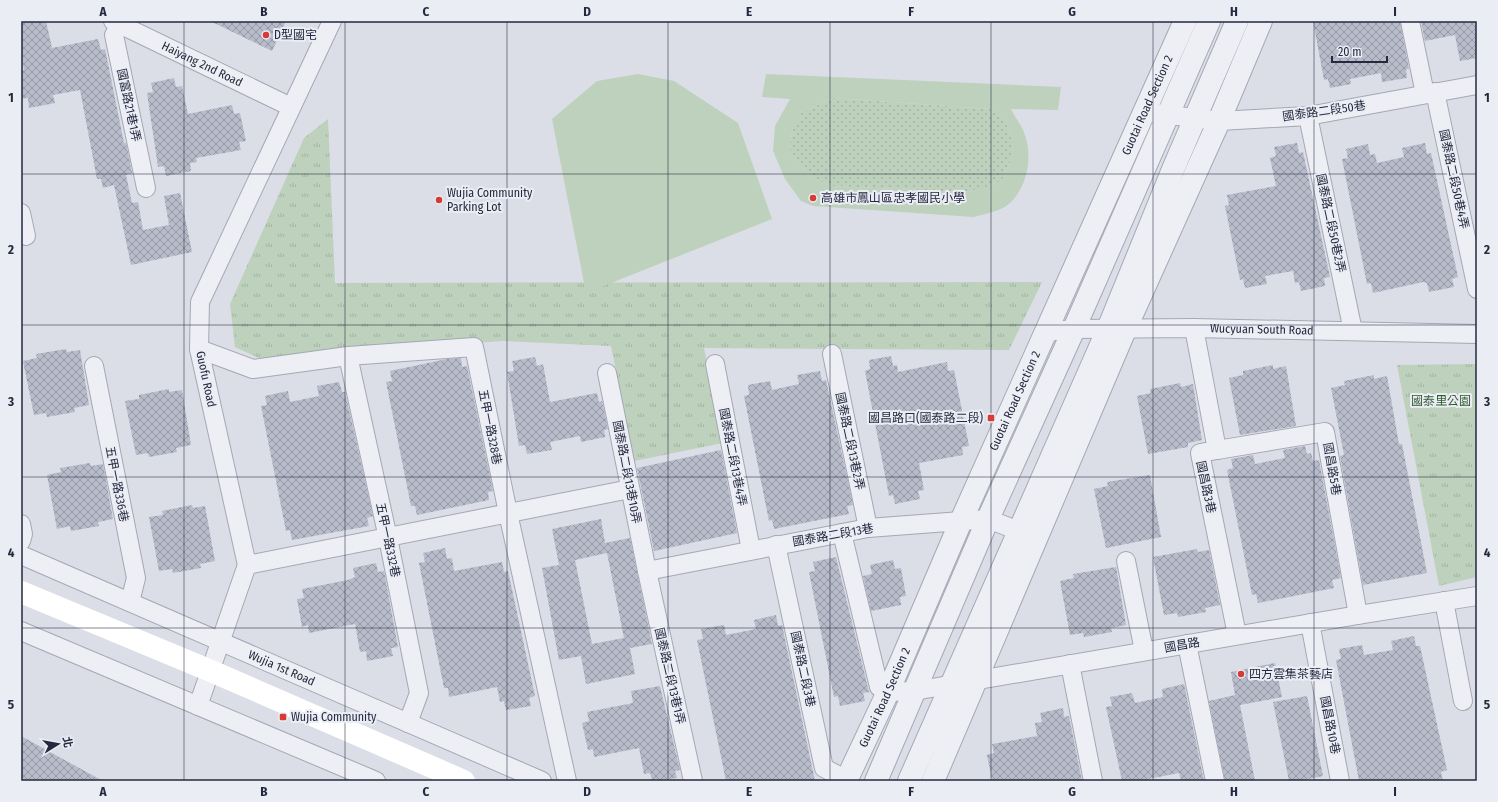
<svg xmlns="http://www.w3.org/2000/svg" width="1498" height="802" font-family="'Fira Sans Condensed','Noto Sans TC',sans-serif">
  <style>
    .grass { fill: url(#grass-dots) }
    .park { fill: url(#park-tufts) }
    .pitch { fill: #bdd1bc; fill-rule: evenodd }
    .building { fill: url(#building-cross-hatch); fill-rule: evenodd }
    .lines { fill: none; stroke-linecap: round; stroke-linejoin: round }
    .minor-casing { stroke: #a4a8b4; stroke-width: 20 }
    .tertiary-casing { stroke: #a4a8b4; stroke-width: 24 }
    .minor { stroke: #eeeff5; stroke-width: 18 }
    .tertiary { stroke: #eeeff5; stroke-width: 22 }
    .secondary { stroke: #fff; stroke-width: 22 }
    .grid { fill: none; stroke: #24293e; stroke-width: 1; stroke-opacity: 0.55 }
    .poi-dot { fill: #d73b36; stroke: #ebedf5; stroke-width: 1.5 }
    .labels { text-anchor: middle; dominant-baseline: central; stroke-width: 4; stroke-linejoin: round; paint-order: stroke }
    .poi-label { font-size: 12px; fill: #24293e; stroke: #ebedf5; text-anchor: start }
    .street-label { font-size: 12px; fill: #24293e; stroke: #ebedf5 }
    .park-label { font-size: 12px; fill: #315b31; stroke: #ebedf5 }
    .neatline { fill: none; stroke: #24293e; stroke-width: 1.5 }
    .grid-label { font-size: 13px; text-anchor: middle; font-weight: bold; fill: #24293e }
  </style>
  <defs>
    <pattern id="grass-dots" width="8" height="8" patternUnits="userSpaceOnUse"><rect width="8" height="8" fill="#bdd1bc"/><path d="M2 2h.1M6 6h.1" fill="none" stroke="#a2b3a3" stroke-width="1.8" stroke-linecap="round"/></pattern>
    <pattern id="park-tufts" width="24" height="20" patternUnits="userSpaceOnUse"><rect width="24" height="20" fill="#bdd1bc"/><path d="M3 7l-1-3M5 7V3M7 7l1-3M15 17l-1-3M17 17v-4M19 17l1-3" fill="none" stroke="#a2b3a3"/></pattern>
    <pattern id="building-cross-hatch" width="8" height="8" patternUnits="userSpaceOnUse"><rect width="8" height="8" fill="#b8bcca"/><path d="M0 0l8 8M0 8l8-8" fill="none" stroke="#9599a5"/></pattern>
  </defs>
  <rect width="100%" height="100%" fill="#dbdee7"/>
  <!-- grass -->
  <path class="grass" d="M834 98 990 109 1006 122 1014 143 1010 162 1002 180 984 189 961 192 832 186 810 177 797 162 789 148 793 127 802 112Z"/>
  <!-- park -->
  <g class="park">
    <path d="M328 119 335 283C571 282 806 283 1042 282L1009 350 704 348 723 443 634 461 611 346 503 341 259 358 235 347 230 304 304 138Z"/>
    <path d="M1477 364V577L1439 586 1397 365Z"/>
  </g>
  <!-- pitch -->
  <g class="pitch">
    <path d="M638 74 674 81 738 123 772 219 586 293 552 119 597 81Z"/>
    <path d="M766 74 1061 87 1058 110 1011 109C1014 116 1020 123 1023 130 1033 153 1029 181 1013 200 1004 211 987 213 974 217L813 206 801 201 785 179 773 151 775 126 790 99 762 97ZM834 98 990 109 1006 122 1014 143 1010 162 1002 180 984 189 961 192 832 186 810 177 797 162 789 148 793 127 802 112Z"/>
  </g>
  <!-- building -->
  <g class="building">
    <path d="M21 21H46L52 48 98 39 101 50 105 49 124 143H126L129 157 132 173 126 175 132 203 138 202 143 230 169 225 164 196 180 193 192 252 131 265 114 185 103 188 101 179H97L80 90 53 95 55 103 29 108 28 98 21 99V70H24L21 54Z"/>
    <path d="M210 21H286L272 51Z"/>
    <path d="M1313 21H1400L1409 69H1406L1407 78 1382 82 1381 73 1350 79 1351 84 1330 88 1328 79 1324 80Z"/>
    <path d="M1421 21H1477V58L1460 61 1455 35 1425 41Z"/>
    <path d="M174 78 176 87 182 86 188 114 232 105 234 114 240 113 246 141 239 142 241 150 196 158 197 162 190 163 191 171 166 176 164 166 158 167 147 93 153 92 151 83Z"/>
    <path d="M1297 143 1299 153 1303 152 1330 277 1324 278 1325 286 1301 291 1299 282 1295 283 1293 271 1265 276 1267 284 1245 288 1243 279 1240 280 1225 206 1229 205 1227 195 1276 186 1270 158 1276 156 1274 147Z"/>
    <path d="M1425 143 1427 154 1431 153 1458 277 1452 279 1454 287 1429 292 1427 283 1423 282 1373 293 1371 283 1367 284 1342 159 1348 158 1346 149 1368 144 1370 155 1375 154 1377 163 1404 157 1402 148Z"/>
    <path d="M66 349 67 352 80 350 89 405 74 408 75 412 47 417 46 413 34 415 23 361 37 358 36 354Z"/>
    <path d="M891 356 893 366 897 365 898 372 947 362 948 371 954 370 969 446 962 447 963 455 919 463 924 490 918 491 920 499 895 504 893 495 889 496 865 371 870 369 869 360Z"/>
    <path d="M535 357 537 366 543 364 550 402 597 393 599 402 602 401 608 429 604 430 605 437 581 442 580 436 550 442 552 450 527 454 525 445 519 446 507 372 514 371 512 361Z"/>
    <path d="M461 358 462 367 467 366 493 491 488 492 489 500 417 515 415 506H411L386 382 392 381 390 371 447 359Z"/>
    <path d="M1273 365V369L1286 366 1296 426 1240 435 1229 378 1243 375V371Z"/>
    <path d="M820 371 822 381 826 380 853 505 847 506 849 514 774 529 772 520 769 521 744 396 749 395 748 385 770 381 772 390 799 384 797 375Z"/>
    <path d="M1374 375V379L1387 376 1399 444H1402L1427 573 1363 585 1340 456 1344 455 1331 388 1345 385 1344 381Z"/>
    <path d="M339 382 342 392H345L373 516 367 518 369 526 292 540 290 530 286 531 261 406 267 405 265 396 288 391 290 402 319 396 317 386Z"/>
    <path d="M1180 383 1181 387 1193 384 1202 440 1188 443V447L1148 454 1137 396 1151 393 1150 389Z"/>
    <path d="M169 389V392L182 390 191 445 176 448 177 452 149 457 148 453 136 455 125 401 139 399V395Z"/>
    <path d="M1305 446 1307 454 1311 453 1313 461 1319 460 1341 578 1332 580 1334 588 1258 603 1256 594 1252 595 1227 470 1233 468 1231 459 1253 455 1255 464 1285 458 1283 450Z"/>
    <path d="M721 450 737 533 654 551 637 468Z"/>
    <path d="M90 463 91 466 103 464 113 519 98 522 99 526 71 531 70 526 57 529 47 475 61 472 60 468Z"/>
    <path d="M1150 475 1161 537 1106 548 1094 489 1108 486 1107 482Z"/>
    <path d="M192 505 193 508 205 506 215 561 200 564 201 568 173 573 172 569 159 571 149 517 163 515 162 511Z"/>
    <path d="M601 519 605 543 630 538 652 644 630 648 635 674 586 684 581 656 559 660 542 568 559 565 552 529ZM607 553 624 638 592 644 575 560Z"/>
    <path d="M445 548 447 559 452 558 454 571 502 562 504 572 508 571 535 696 529 698 531 706 506 710 504 701 500 702 497 687 449 697 448 688H444L419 563 425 562 423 553Z"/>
    <path d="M1197 549 1198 552 1209 550 1220 605 1205 608 1206 612 1178 617 1177 613 1164 615 1153 557Z"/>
    <path d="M836 557 869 692 863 693 865 701 840 706 838 696 834 697 809 572 815 571 813 562Z"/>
    <path d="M893 560 895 569 901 568 906 596 900 597 901 605 871 611 863 576 872 574 870 565Z"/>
    <path d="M376 563 378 572 384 571 398 647 391 648 393 656 367 661 366 651 360 652 355 624 309 633 308 625 302 627 297 599 304 598 302 589 348 580 355 577 353 568Z"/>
    <path d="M1116 567 1126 625 1111 628 1112 632 1084 637 1083 633 1070 635 1060 581 1074 578 1073 574Z"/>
    <path d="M776 615 778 626 782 625 815 781H726L697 640 703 639 701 629 724 625 726 635 756 629 754 620Z"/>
    <path d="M1414 636 1416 646H1420L1447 770 1441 772 1443 781H1359L1336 660 1341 659 1339 649 1362 645 1364 655 1393 650 1391 641Z"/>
    <path d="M1275 663 1282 697 1240 705 1255 781H1225L1209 701 1235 695 1231 672Z"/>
    <path d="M1184 684 1204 781H1181L1179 773 1148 779 1149 781H1122L1106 707 1112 706 1110 697 1132 693 1135 703 1163 697 1162 689Z"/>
    <path d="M660 686 680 770 675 771 677 778 652 781 650 773 644 774 639 748 594 757 593 749 588 750 582 723 589 721 587 712 633 703 631 691Z"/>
    <path d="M1307 696 1323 776 1299 781H1289L1273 702Z"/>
    <path d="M1063 708 1064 717 1069 716 1082 781H992L987 755 994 753 992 744 1037 736 1035 723 1042 722 1040 713Z"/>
    <path d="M21 736 103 781H21Z"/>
  </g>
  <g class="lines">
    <!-- minor casing -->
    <g class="minor-casing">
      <g id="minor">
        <path id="s1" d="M113 21 291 107"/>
        <path d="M1410 21 1425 94"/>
        <path d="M120 24 114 35 146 188"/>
        <path d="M1435 92 1477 289"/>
        <path d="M1145 112 1219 121 1308 116 1477 85"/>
        <path d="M1308 116 1353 331"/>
        <path d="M21 213 26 236"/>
        <path d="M1194 328 1217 450 1200 453 1237 635"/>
        <path id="s2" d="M1046 332 1074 329 1194 328 1477 334"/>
        <path d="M199 349 253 369 348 356 474 347 508 513 567 781"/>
        <path d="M832 354 868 528"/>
        <path d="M348 356 388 538 419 693 408 723"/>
        <path d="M715 364 751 550"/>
        <path d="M94 366 136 578 130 602"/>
        <path d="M607 373 647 571 693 781"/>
        <path d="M1217 450 1325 432 1358 615"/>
        <path d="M21 524 23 534 21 541"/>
        <path d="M842 533 879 687 888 692 914 691 1358 615 1477 596"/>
        <path d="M776 545 824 768 847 780"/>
        <path id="s3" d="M21 555 542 781"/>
        <path d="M1126 561 1144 651"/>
        <path d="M247 565 630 489"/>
        <path d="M647 571 868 528 988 519 1019 531"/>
        <path d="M1444 601 1463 701"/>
        <path d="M1310 623 1340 781"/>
        <path d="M21 631 376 781"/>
        <path d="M1187 644 1215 781"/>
        <path d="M1070 664 1093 781"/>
        <path d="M198 706 247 565 199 349 200 302 332 21"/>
      </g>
    </g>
    <!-- tertiary casing -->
    <g class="tertiary-casing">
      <g id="tertiary">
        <path id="s4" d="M846 781 888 692 961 521 1185 21"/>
        <path d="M876 781 988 519 1074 329 1209 21"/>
        <path d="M909 781 1108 329 1174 167 1237 21"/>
        <path d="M933 781 1125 330 1219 121 1261 21"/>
      </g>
    </g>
    <!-- minor -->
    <use href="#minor" class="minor"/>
    <!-- tertiary -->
    <use href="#tertiary" class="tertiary"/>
    <!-- secondary -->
    <path class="secondary" d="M21 592 211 671 464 781"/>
  </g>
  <!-- grid -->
  <path class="grid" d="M184 21V781M345 21V781M507 21V781M668 21V781M830 21V781M991 21V781M1153 21V781M1314 21V781M21 174H1477M21 325H1477M21 477H1477M21 628H1477"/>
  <!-- markers -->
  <g class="poi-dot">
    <circle cx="266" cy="35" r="4"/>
    <circle cx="813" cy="198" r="4"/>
    <circle cx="439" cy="200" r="4"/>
    <rect x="987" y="414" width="8" height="8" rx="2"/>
    <circle cx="1241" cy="674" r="4"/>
    <rect x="279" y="713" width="8" height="8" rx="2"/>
  </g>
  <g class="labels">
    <!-- poi labels -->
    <g class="poi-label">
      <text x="274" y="35">D型國宅</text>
      <text x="447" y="193">Wujia Community<tspan x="447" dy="14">Parking Lot</tspan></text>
      <text x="821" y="198">高雄市鳳山區忠孝國民小學</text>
      <text x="983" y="418" text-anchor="end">國昌路口(國泰路二段)</text>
      <text x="1249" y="674">四方雲集茶藝店</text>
      <text x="291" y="717">Wujia Community</text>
    </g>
    <!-- street labels -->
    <g class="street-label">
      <text stroke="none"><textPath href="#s1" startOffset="99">Haiyang 2nd Road</textPath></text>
      <text transform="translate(129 105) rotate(78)">國富路21巷1弄</text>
      <text stroke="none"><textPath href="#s4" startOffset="740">Guotai Road Section 2</textPath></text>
      <text transform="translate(1324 111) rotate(-8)">國泰路二段50巷</text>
      <text transform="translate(1454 179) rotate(78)">國泰路二段50巷4弄</text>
      <text transform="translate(1331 223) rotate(78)">國泰路二段50巷2弄</text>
      <text stroke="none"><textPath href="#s2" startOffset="216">Wucyuan South Road</textPath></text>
      <text transform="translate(206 379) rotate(78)">Guofu Road</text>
      <text stroke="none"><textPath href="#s4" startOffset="416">Guotai Road Section 2</textPath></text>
      <text transform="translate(490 427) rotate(79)">五甲一路328巷</text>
      <text transform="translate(850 441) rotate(78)">國泰路二段13巷2弄</text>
      <text transform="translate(733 457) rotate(79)">國泰路二段13巷4弄</text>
      <text transform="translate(1332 469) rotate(80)">國昌路5巷</text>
      <text transform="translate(627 472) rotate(79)">國泰路二段13巷10弄</text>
      <text transform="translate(117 484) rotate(79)">五甲一路336巷</text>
      <text transform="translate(1206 487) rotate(78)">國昌路3巷</text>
      <text transform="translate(833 535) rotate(-10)">國泰路二段13巷</text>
      <text transform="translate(388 540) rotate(78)">五甲一路332巷</text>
      <text transform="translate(1182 645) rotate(-10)">國昌路</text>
      <text stroke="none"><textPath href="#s3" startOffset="284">Wujia 1st Road</textPath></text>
      <text transform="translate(803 669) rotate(78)">國泰路二段3巷</text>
      <text transform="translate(670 676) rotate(77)">國泰路二段13巷1弄</text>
      <text stroke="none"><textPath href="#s4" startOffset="92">Guotai Road Section 2</textPath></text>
      <text transform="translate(1330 725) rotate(79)">國昌路10巷</text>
    </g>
    <!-- park labels -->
    <g class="park-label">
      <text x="1441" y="401">國泰里公園</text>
    </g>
  </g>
  <!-- border -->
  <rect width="1498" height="802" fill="none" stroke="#ebedf5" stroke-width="44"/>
  <!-- north arrow -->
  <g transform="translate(58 744) rotate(79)" stroke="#ebedf5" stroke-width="3" paint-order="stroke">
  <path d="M0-3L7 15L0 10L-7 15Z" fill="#24293e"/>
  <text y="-6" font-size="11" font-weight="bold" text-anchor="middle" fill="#24293e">北</text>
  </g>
  <!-- scale -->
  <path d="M1332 56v6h55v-6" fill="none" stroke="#24293e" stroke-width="2"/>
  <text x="1338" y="56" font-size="12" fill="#24293e" stroke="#ebedf5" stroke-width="3" paint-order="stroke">20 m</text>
  <rect x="22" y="22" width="1454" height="758" class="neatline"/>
  <g class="grid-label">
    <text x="103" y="16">A</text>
    <text x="264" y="16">B</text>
    <text x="426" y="16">C</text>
    <text x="587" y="16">D</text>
    <text x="749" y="16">E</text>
    <text x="911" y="16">F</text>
    <text x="1072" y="16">G</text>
    <text x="1234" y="16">H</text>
    <text x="1395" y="16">I</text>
    <text x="11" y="102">1</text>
    <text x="1487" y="102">1</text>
    <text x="11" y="254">2</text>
    <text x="1487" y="254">2</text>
    <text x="11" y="406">3</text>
    <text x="1487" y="406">3</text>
    <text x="11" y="557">4</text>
    <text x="1487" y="557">4</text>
    <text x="11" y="709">5</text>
    <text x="1487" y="709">5</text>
    <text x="103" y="796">A</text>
    <text x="264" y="796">B</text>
    <text x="426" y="796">C</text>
    <text x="587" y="796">D</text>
    <text x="749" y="796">E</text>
    <text x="911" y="796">F</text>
    <text x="1072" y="796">G</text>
    <text x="1234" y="796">H</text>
    <text x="1395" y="796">I</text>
  </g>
</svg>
